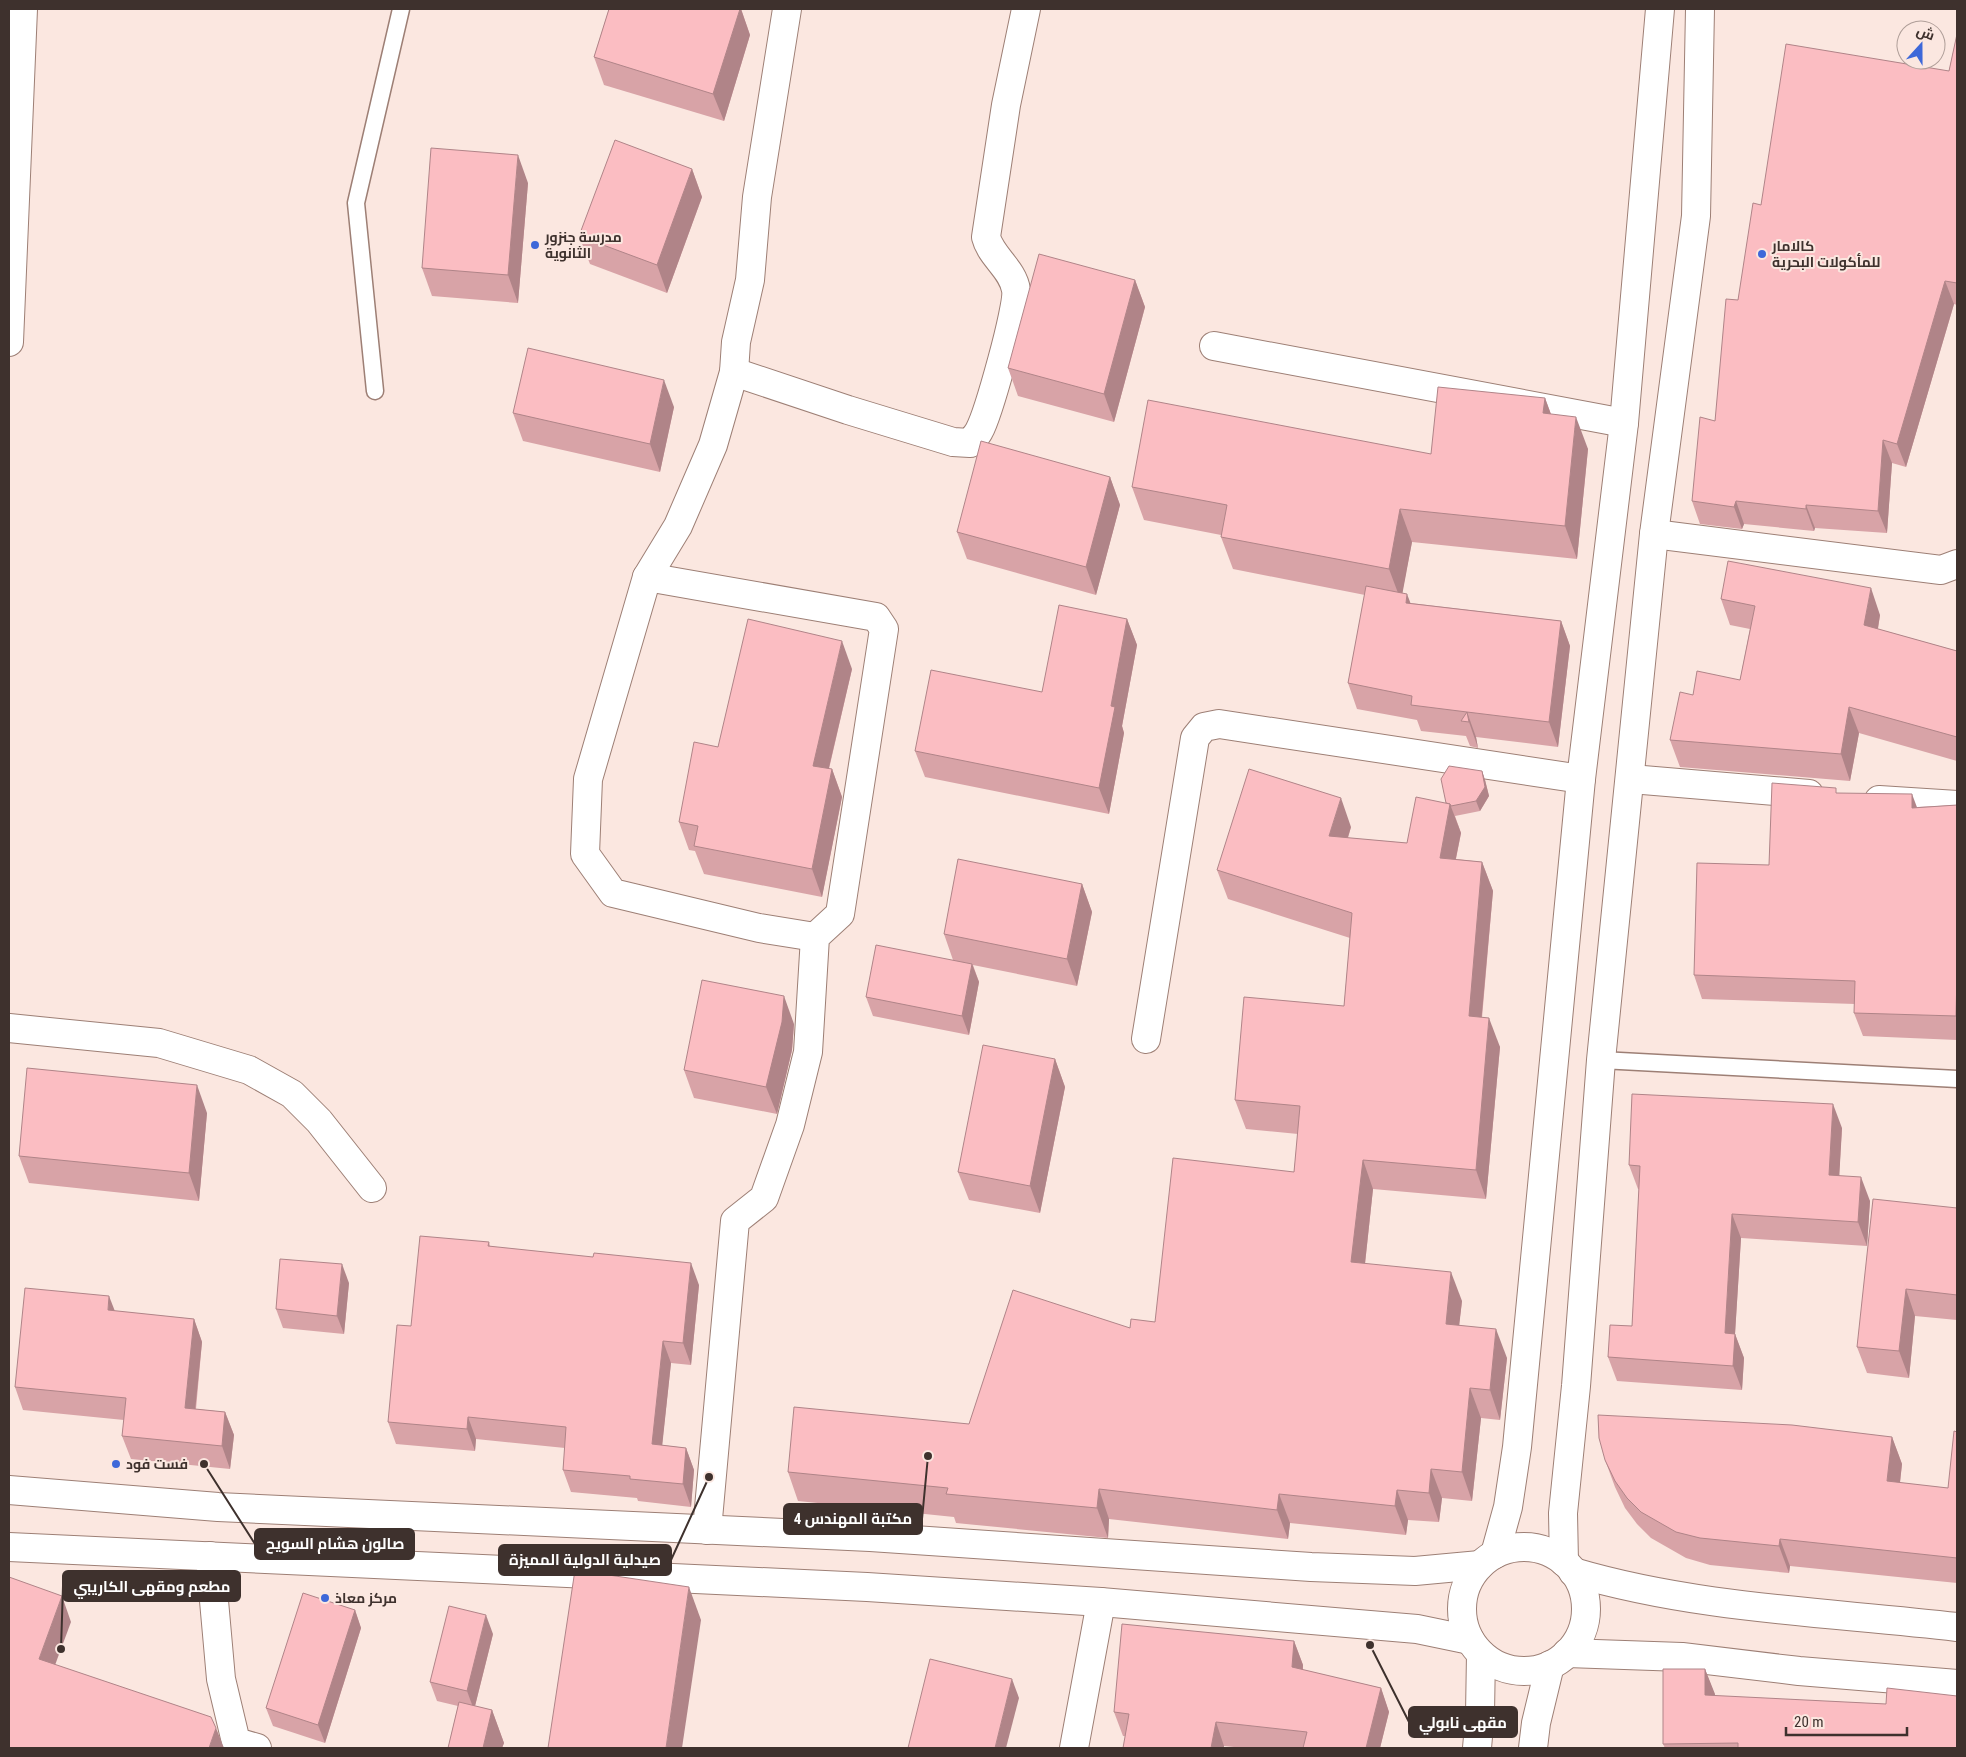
<svg xmlns="http://www.w3.org/2000/svg" width="1966" height="1757" font-family="'Roboto Condensed',Cairo,sans-serif">
  <style>
    .lines { fill: none; stroke-linecap: round; stroke-linejoin: round }
    .lane-casing { stroke: #9d7f75; stroke-width: 19 }
    .street-casing { stroke: #9d7f75; stroke-width: 30 }
    .secondary-casing { stroke: #9d7f75; stroke-width: 30 }
    .lane { stroke: #fff; stroke-width: 16 }
    .street { stroke: #fff; stroke-width: 28 }
    .secondary { stroke: #fff; stroke-width: 28 }
    .wall { fill: #d8a3a7 }
    .shaded-wall { fill: #b08488 }
    .building { fill: #fbbdc2; stroke: #b08488 }
    .poi-dot { fill: #3e68d9; stroke: #fbe7e0; stroke-width: 2 }
    .labels { text-anchor: middle; dominant-baseline: central; stroke-width: 4; stroke-linejoin: round; paint-order: stroke }
    .poi-label { font-size: 14px; font-weight: bold; fill: #3e312d; stroke: #fbe7e0; text-anchor: start }
    .leader { fill: none; stroke: #3e312d; stroke-width: 2 }
    .callout-dot { fill: #3e312d; stroke: #fbe7e0; stroke-width: 2 }
    .callout { fill: #3e312d; stroke: #3e312d; stroke-width: 2 }
    .callout-label { font-size: 15px; text-anchor: middle; font-weight: bold; fill: #fff }
  </style>
  <rect width="100%" height="100%" fill="#fbe7e0"/>
  <g class="lines">
    <!-- lane casing -->
    <g class="lane-casing">
      <g id="lane">
        <path d="M375 391 356 203 401 9"/>
        <path d="M1601 1060 1957 1079"/>
      </g>
    </g>
    <!-- street casing -->
    <g class="street-casing">
      <g id="street">
        <path d="M787 9 757 197 750 280 736 342 734 372 713 445 678 526 647 577 588 779 585 854 613 893 759 928 815 937"/>
        <path d="M9 342 23 9"/>
        <path d="M1214 346 1624 423"/>
        <path d="M734 372 848 410 953 442 970 443C973 439 977 435 979 431 988 415 1019 306 1016 290 1013 269 991 257 986 237L1006 105 1026 9"/>
        <path d="M1654 534 1941 570 1957 564"/>
        <path d="M647 577 876 617 884 629 840 914 815 937 808 1052 790 1125 764 1198 735 1221 707 1530"/>
        <path d="M1631 779 1809 794"/>
        <path d="M1879 800 1957 805"/>
        <path d="M9 1028 159 1043 249 1070 292 1094 319 1121 372 1188"/>
        <path d="M1146 1039 1195 738 1204 727 1219 724 1581 779"/>
        <path d="M210 1556 221 1679 236 1742 257 1748"/>
        <path d="M1074 1748 1101 1602"/>
      </g>
    </g>
    <!-- secondary casing -->
    <g class="secondary-casing">
      <g id="secondary">
        <path d="M9 1490 218 1507 870 1537 1311 1567 1415 1571 1480 1565"/>
        <path d="M9 1547 867 1587 1101 1602 1417 1629 1470 1640"/>
        <circle cx="1524" cy="1609" r="62"/>
        <path d="M1495 1554 1508 1507 1517 1447 1581 779 1624 423 1660 9"/>
        <path d="M1564 1562 1563 1513 1576 1386 1601 1060 1654 534 1696 216 1700 9"/>
        <path d="M1573 1572C1698 1609 1829 1612 1957 1627"/>
        <path d="M1567 1653 1682 1657 1799 1671 1957 1684"/>
        <path d="M1477 1748 1480 1714 1481 1654"/>
        <path d="M1533 1748 1536 1723 1550 1665"/>
      </g>
    </g>
    <!-- lane -->
    <use href="#lane" class="lane"/>
    <!-- street -->
    <use href="#street" class="street"/>
    <!-- secondary -->
    <use href="#secondary" class="secondary"/>
  </g>
  <!-- wall -->
  <g class="wall">
    <path d="M609 9H741L750 35 724 121 604 85 594 57Z"/>
    <path d="M1957 34V305L1954 304 1906 467 1892 463 1887 533 1815 528 1814 531 1744 524 1742 529 1700 524 1692 501 1715 421 1738 300 1761 205 1949 71Z"/>
    <path d="M692 169 702 197 667 293 590 264 579 236Z"/>
    <path d="M528 183 518 303 432 296 422 268Z"/>
    <path d="M1135 280 1145 307 1114 422 1018 396 1008 368Z"/>
    <path d="M1545 398 1551 414 1588 449 1577 559 1412 542 1402 593 1410 603 1561 621 1570 646 1558 747 1476 737 1478 748 1470 746 1466 736 1421 731 1417 720 1357 709 1348 683 1365 595 1233 569 1221 537V535L1144 520 1132 487 1431 454Z"/>
    <path d="M674 407 660 472 523 441 513 413Z"/>
    <path d="M1110 477 1120 505 1096 595 967 559 957 532Z"/>
    <path d="M1721 599 1880 615 1878 629 1957 651V761L1859 733 1850 781 1680 767 1670 740 1693 695 1740 680 1750 629 1730 625Z"/>
    <path d="M1127 619 1137 645 1122 726 1124 733 1109 814 925 777 915 751 1042 692Z"/>
    <path d="M852 669 829 769H832L842 797 822 897 704 874 695 851 689 850 679 822 718 747Z"/>
    <path d="M1482 771 1485 780 1489 796 1480 811 1455 816 1461 833 1456 859 1482 862 1493 891 1482 1018 1500 1047 1486 1199 1373 1189 1365 1264 1462 1301 1459 1325 1507 1358 1500 1420 1481 1418 1472 1501 1442 1498 1439 1522 1408 1520 1406 1535 1290 1523 1288 1539 1109 1519 1108 1538 956 1523 954 1517 798 1501 788 1472 969 1424 1130 1328 1155 1322 1294 1172 1298 1134 1246 1129 1235 1100 1344 1006 1350 938 1228 899 1217 870 1351 827 1348 838 1407 843 1446 803Z"/>
    <path d="M1838 793 1917 807 1957 805V1040L1863 1036 1854 1013 1855 1004 1702 999 1694 975 1769 865Z"/>
    <path d="M1082 884 1092 912 1077 986 973 965 979 982 969 1035 873 1016 866 997 953 960 944 934Z"/>
    <path d="M794 1024 792 1050 777 1114 694 1098 684 1070Z"/>
    <path d="M1055 1059 1065 1087 1040 1213 969 1200 958 1172Z"/>
    <path d="M207 1113 199 1201 29 1183 19 1156Z"/>
    <path d="M1842 1128 1839 1175 1870 1201 1867 1246 1741 1238 1735 1334 1744 1358 1742 1390 1617 1381 1608 1357 1632 1326 1639 1189H1638L1629 1165Z"/>
    <path d="M1957 1208V1320L1915 1316 1909 1378 1867 1373 1857 1347Z"/>
    <path d="M489 1242 490 1246 699 1285 691 1365 671 1363 662 1445 686 1448 694 1470 691 1507 638 1501 637 1498 571 1492 563 1470 565 1448 476 1439 475 1451 396 1444 388 1422 411 1326Z"/>
    <path d="M349 1283 344 1334 283 1328 276 1309Z"/>
    <path d="M114 1311 194 1319 202 1342 196 1409 225 1412 234 1435 230 1469 131 1459 122 1436 124 1420 23 1410 15 1387Z"/>
    <path d="M1957 1432V1583L1790 1566 1789 1573 1710 1565 1686 1558 1651 1538 1637 1524 1625 1508 1615 1487 1605 1460 1892 1437 1902 1464 1900 1483 1948 1488Z"/>
    <path d="M355 1610 361 1628 325 1743 273 1726 266 1708Z"/>
    <path d="M493 1634 475 1706 492 1710 504 1743 502 1748H448L458 1706 437 1701 430 1682Z"/>
    <path d="M1294 1641 1303 1665V1670L1381 1688 1389 1712 1380 1748H1244L1123 1736 1114 1712Z"/>
    <path d="M1705 1669 1715 1696 1886 1704 1957 1748H1665L1663 1744Z"/>
  </g>
  <!-- shaded-wall -->
  <g class="shaded-wall">
    <path d="M740 9H741L750 35 724 121 713 94Z"/>
    <path d="M518 155 528 183 518 303 508 275Z"/>
    <path d="M692 169 702 197 667 293 657 265Z"/>
    <path d="M1135 280 1145 307 1114 422 1104 394Z"/>
    <path d="M1945 281 1954 304 1906 467 1897 444Z"/>
    <path d="M664 380 674 407 660 472 650 444Z"/>
    <path d="M1545 398 1557 431 1543 413Z"/>
    <path d="M1576 417 1588 449 1577 559 1565 526Z"/>
    <path d="M1883 440 1892 463 1887 533 1878 511Z"/>
    <path d="M1110 477 1120 505 1096 595 1086 567Z"/>
    <path d="M1736 501 1744 524 1742 529 1734 507Z"/>
    <path d="M1806 505 1815 528 1814 531 1806 509Z"/>
    <path d="M1400 509 1412 542 1401 601 1389 569Z"/>
    <path d="M1871 588 1880 615 1874 652 1864 625Z"/>
    <path d="M1407 594 1417 620 1406 603Z"/>
    <path d="M1127 619 1137 645 1122 726 1124 733 1109 814 1099 788 1111 706Z"/>
    <path d="M1561 621 1570 646 1558 747 1549 722Z"/>
    <path d="M842 641 852 669 823 793 813 766Z"/>
    <path d="M1849 707 1859 733 1850 781 1841 754Z"/>
    <path d="M1467 712 1476 737 1478 748 1469 722Z"/>
    <path d="M832 769 842 797 822 897 812 869Z"/>
    <path d="M1482 771 1485 780 1489 796 1480 811 1476 801Z"/>
    <path d="M1912 794 1921 818 1912 808Z"/>
    <path d="M1341 798 1351 827 1339 865 1329 836Z"/>
    <path d="M1450 804 1461 833 1450 887 1440 858Z"/>
    <path d="M1482 862 1493 891 1479 1046 1469 1016Z"/>
    <path d="M1082 884 1092 912 1077 986 1067 959Z"/>
    <path d="M972 964 979 982 969 1035 962 1016Z"/>
    <path d="M1957 974V1020L1956 1016Z"/>
    <path d="M784 996 794 1024 792 1050 777 1114 766 1087Z"/>
    <path d="M1489 1018 1500 1047 1486 1199 1476 1170Z"/>
    <path d="M1055 1059 1065 1087 1040 1213 1030 1186Z"/>
    <path d="M197 1085 207 1113 199 1201 189 1173Z"/>
    <path d="M1833 1104 1842 1128 1838 1199 1829 1175Z"/>
    <path d="M1363 1160 1373 1189 1362 1291 1351 1262Z"/>
    <path d="M1861 1177 1870 1201 1867 1246 1858 1222Z"/>
    <path d="M1732 1214 1741 1238 1735 1334 1744 1358 1742 1390 1733 1366 1725 1333Z"/>
    <path d="M691 1263 699 1285 691 1365 683 1343Z"/>
    <path d="M342 1264 349 1283 344 1334 337 1316Z"/>
    <path d="M1451 1272 1462 1301 1456 1353 1446 1324Z"/>
    <path d="M1906 1289 1915 1316 1909 1378 1899 1351Z"/>
    <path d="M109 1296 118 1319 108 1310Z"/>
    <path d="M194 1319 202 1342 193 1431 185 1408Z"/>
    <path d="M1496 1329 1507 1358 1500 1420 1490 1390Z"/>
    <path d="M663 1341 671 1363 660 1466 652 1444Z"/>
    <path d="M1470 1388 1481 1418 1472 1501 1462 1472Z"/>
    <path d="M225 1412 234 1435 230 1469 222 1446Z"/>
    <path d="M468 1417 476 1439 475 1451 467 1429Z"/>
    <path d="M1892 1437 1902 1464 1897 1508 1887 1481Z"/>
    <path d="M686 1448 694 1470 691 1507 683 1484Z"/>
    <path d="M1431 1469 1442 1498 1439 1522 1429 1493Z"/>
    <path d="M1099 1489 1109 1519 1108 1538 1097 1508Z"/>
    <path d="M1397 1490 1408 1520 1406 1535 1395 1506Z"/>
    <path d="M1279 1494 1290 1523 1288 1539 1277 1510Z"/>
    <path d="M1780 1539 1790 1566 1789 1573 1779 1546Z"/>
    <path d="M689 1587 701 1620 682 1748H666Z"/>
    <path d="M62 1596 71 1622 48 1684 39 1659Z"/>
    <path d="M355 1610 361 1628 325 1743 318 1725Z"/>
    <path d="M486 1615 493 1634 474 1710 467 1691Z"/>
    <path d="M1294 1641 1303 1665 1301 1691 1292 1667Z"/>
    <path d="M1705 1669 1715 1694 1714 1721 1705 1695Z"/>
    <path d="M1012 1679 1019 1698 1006 1748H995Z"/>
    <path d="M1381 1688 1389 1712 1380 1748H1366Z"/>
    <path d="M492 1710 504 1743 502 1748H483Z"/>
    <path d="M1216 1722 1224 1746V1748H1211Z"/>
    <path d="M216 1728 224 1748H209Z"/>
  </g>
  <!-- building -->
  <g class="building">
    <path d="M609 9H740L713 94 594 57Z"/>
    <path d="M1957 34V283L1945 281 1897 444 1883 440 1878 511 1806 505V509L1736 501 1734 507 1692 501 1700 417 1715 421 1726 299 1738 300 1753 203 1761 205 1786 44 1949 71Z"/>
    <path d="M615 140 692 169 657 265 579 236Z"/>
    <path d="M431 148 518 155 508 275 422 268Z"/>
    <path d="M1039 254 1135 280 1104 394 1008 368Z"/>
    <path d="M528 348 664 380 650 444 513 413Z"/>
    <path d="M1438 387 1545 398 1543 413 1576 417 1565 526 1400 509 1389 569 1221 537 1227 505 1132 487 1148 400 1431 454Z"/>
    <path d="M981 441 1110 477 1086 567 957 532Z"/>
    <path d="M1728 561 1871 588 1864 625 1957 651V737L1849 707 1841 754 1670 740 1680 692 1693 695 1697 671 1740 680 1755 606 1721 599Z"/>
    <path d="M1366 586 1407 594 1406 603 1561 621 1549 722 1467 712 1469 722 1461 721 1467 712 1411 705 1412 696 1348 683Z"/>
    <path d="M1059 605 1127 619 1111 706 1115 707 1099 788 915 751 931 670 1042 692Z"/>
    <path d="M748 619 842 641 813 766 832 769 812 869 694 846 698 826 679 822 694 742 718 747Z"/>
    <path d="M1449 766 1482 771 1485 787 1476 801 1451 806 1450 804 1446 803 1441 779Z"/>
    <path d="M1249 769 1341 798 1329 836 1407 843 1416 797 1450 804 1440 858 1482 862 1469 1016 1489 1018 1476 1170 1363 1160 1351 1262 1451 1272 1446 1324 1496 1329 1490 1390 1470 1388 1462 1472 1431 1469 1429 1493 1397 1490 1395 1506 1279 1494 1277 1510 1099 1489 1097 1508 946 1494 948 1488 788 1472 794 1407 969 1424 1013 1290 1130 1328 1131 1319 1155 1322 1173 1158 1294 1172 1300 1106 1235 1100 1244 997 1344 1006 1352 913 1217 870Z"/>
    <path d="M1772 783 1836 788V793L1912 794V808L1957 805V974L1956 1016 1854 1013 1855 981 1694 975 1697 863 1769 865Z"/>
    <path d="M958 859 1082 884 1067 959 944 934Z"/>
    <path d="M876 945 972 964 962 1016 866 997Z"/>
    <path d="M702 980 784 996 782 1022 766 1087 684 1070Z"/>
    <path d="M983 1045 1055 1059 1030 1186 958 1172Z"/>
    <path d="M27 1068 197 1085 189 1173 19 1156Z"/>
    <path d="M1632 1094 1833 1104 1829 1175 1861 1177 1858 1222 1732 1214 1725 1333 1735 1334 1733 1366 1608 1357 1610 1325 1632 1326 1640 1166 1629 1165Z"/>
    <path d="M1873 1199 1957 1208V1295L1906 1289 1899 1351 1857 1347Z"/>
    <path d="M420 1236 489 1242 488 1246 593 1257 594 1253 691 1263 683 1343 663 1341 652 1444 686 1448 683 1484 630 1479V1476L563 1470 566 1427 468 1417 467 1429 388 1422 397 1325 411 1326Z"/>
    <path d="M280 1259 342 1264 337 1316 276 1309Z"/>
    <path d="M25 1288 109 1296 108 1310 194 1319 185 1408 225 1412 222 1446 122 1436 126 1398 15 1387Z"/>
    <path d="M1598 1415 1792 1425 1892 1437 1887 1481 1948 1488 1954 1431 1957 1432V1558L1780 1539 1779 1546 1700 1538 1676 1532 1641 1512 1627 1498 1615 1481 1605 1460 1599 1438Z"/>
    <path d="M575 1570 689 1587 666 1748H548Z"/>
    <path d="M9 1577 62 1596 39 1659 211 1717 216 1728 209 1748H9Z"/>
    <path d="M303 1593 355 1610 318 1725 266 1708Z"/>
    <path d="M449 1606 486 1615 467 1691 430 1682Z"/>
    <path d="M1122 1624 1294 1641 1292 1667 1381 1688 1366 1748H1303L1307 1732 1216 1722 1211 1748H1123L1129 1714 1114 1712Z"/>
    <path d="M930 1659 1012 1679 995 1748H908Z"/>
    <path d="M1663 1669H1705V1695L1886 1704 1887 1688 1957 1696V1748H1738V1743L1663 1744Z"/>
    <path d="M459 1702 492 1710 483 1748H448Z"/>
  </g>
  <!-- markers -->
  <g class="poi-dot">
    <circle cx="535" cy="245" r="5"/>
    <circle cx="1762" cy="254" r="5"/>
    <circle cx="116" cy="1464" r="5"/>
    <circle cx="325" cy="1598" r="5"/>
  </g>
  <g class="labels">
    <!-- poi labels -->
    <g class="poi-label">
      <text x="545" y="237">مدرسة جنزور<tspan x="545" dy="16">الثانوية</tspan></text>
      <text x="1772" y="246">كالامار<tspan x="1772" dy="16">للمأكولات البحرية</tspan></text>
      <text x="126" y="1464">فست فود</text>
      <text x="335" y="1598">مركز معاذ</text>
    </g>
  </g>
  <!-- callouts -->
  <path class="leader" d="M928 1456L922 1519M204 1464L255 1544M709 1477L671 1560M61 1649L63 1586M1370 1645L1409 1722"/>
  <g class="callout-dot">
    <circle cx="928" cy="1456" r="5"/>
    <circle cx="204" cy="1464" r="5"/>
    <circle cx="709" cy="1477" r="5"/>
    <circle cx="61" cy="1649" r="5"/>
    <circle cx="1370" cy="1645" r="5"/>
  </g>
  <g class="callout">
    <rect x="784" y="1504" width="138" height="30" rx="5"/>
    <rect x="255" y="1529" width="159" height="30" rx="5"/>
    <rect x="499" y="1545" width="172" height="30" rx="5"/>
    <rect x="63" y="1571" width="177" height="30" rx="5"/>
    <rect x="1409" y="1707" width="108" height="30" rx="5"/>
  </g>
  <g class="callout-label">
    <text x="853" y="1524">مكتبة المهندس 4</text>
    <text x="335" y="1549">صالون هشام السويح</text>
    <text x="585" y="1565">صيدلية الدولية المميزة</text>
    <text x="152" y="1592">مطعم ومقهى الكاريبي</text>
    <text x="1463" y="1728">مقهى نابولي</text>
  </g>
  <!-- border -->
  <rect width="1966" height="1757" fill="none" stroke="#3e312d" stroke-width="20"/>
  <!-- north arrow -->
  <g transform="translate(1921 45) rotate(21)"><circle r="24" fill="#fbe7e0" stroke="#af9e98"/>
  <path d="M0-4L9 19L0 12L-9 19Z" fill="#3e68d9"/>
  <text y="-8" font-size="14" font-weight="bold" text-anchor="middle" fill="#3e312d">ش</text>
  </g>
  <!-- scale -->
  <path d="M1786 1727v8h121v-8" fill="none" stroke="#3e312d" stroke-width="2.5"/>
  <text x="1794" y="1727" font-size="15" fill="#3e312d" stroke="#fbe7e0" stroke-width="4" paint-order="stroke">20 m</text>
</svg>
